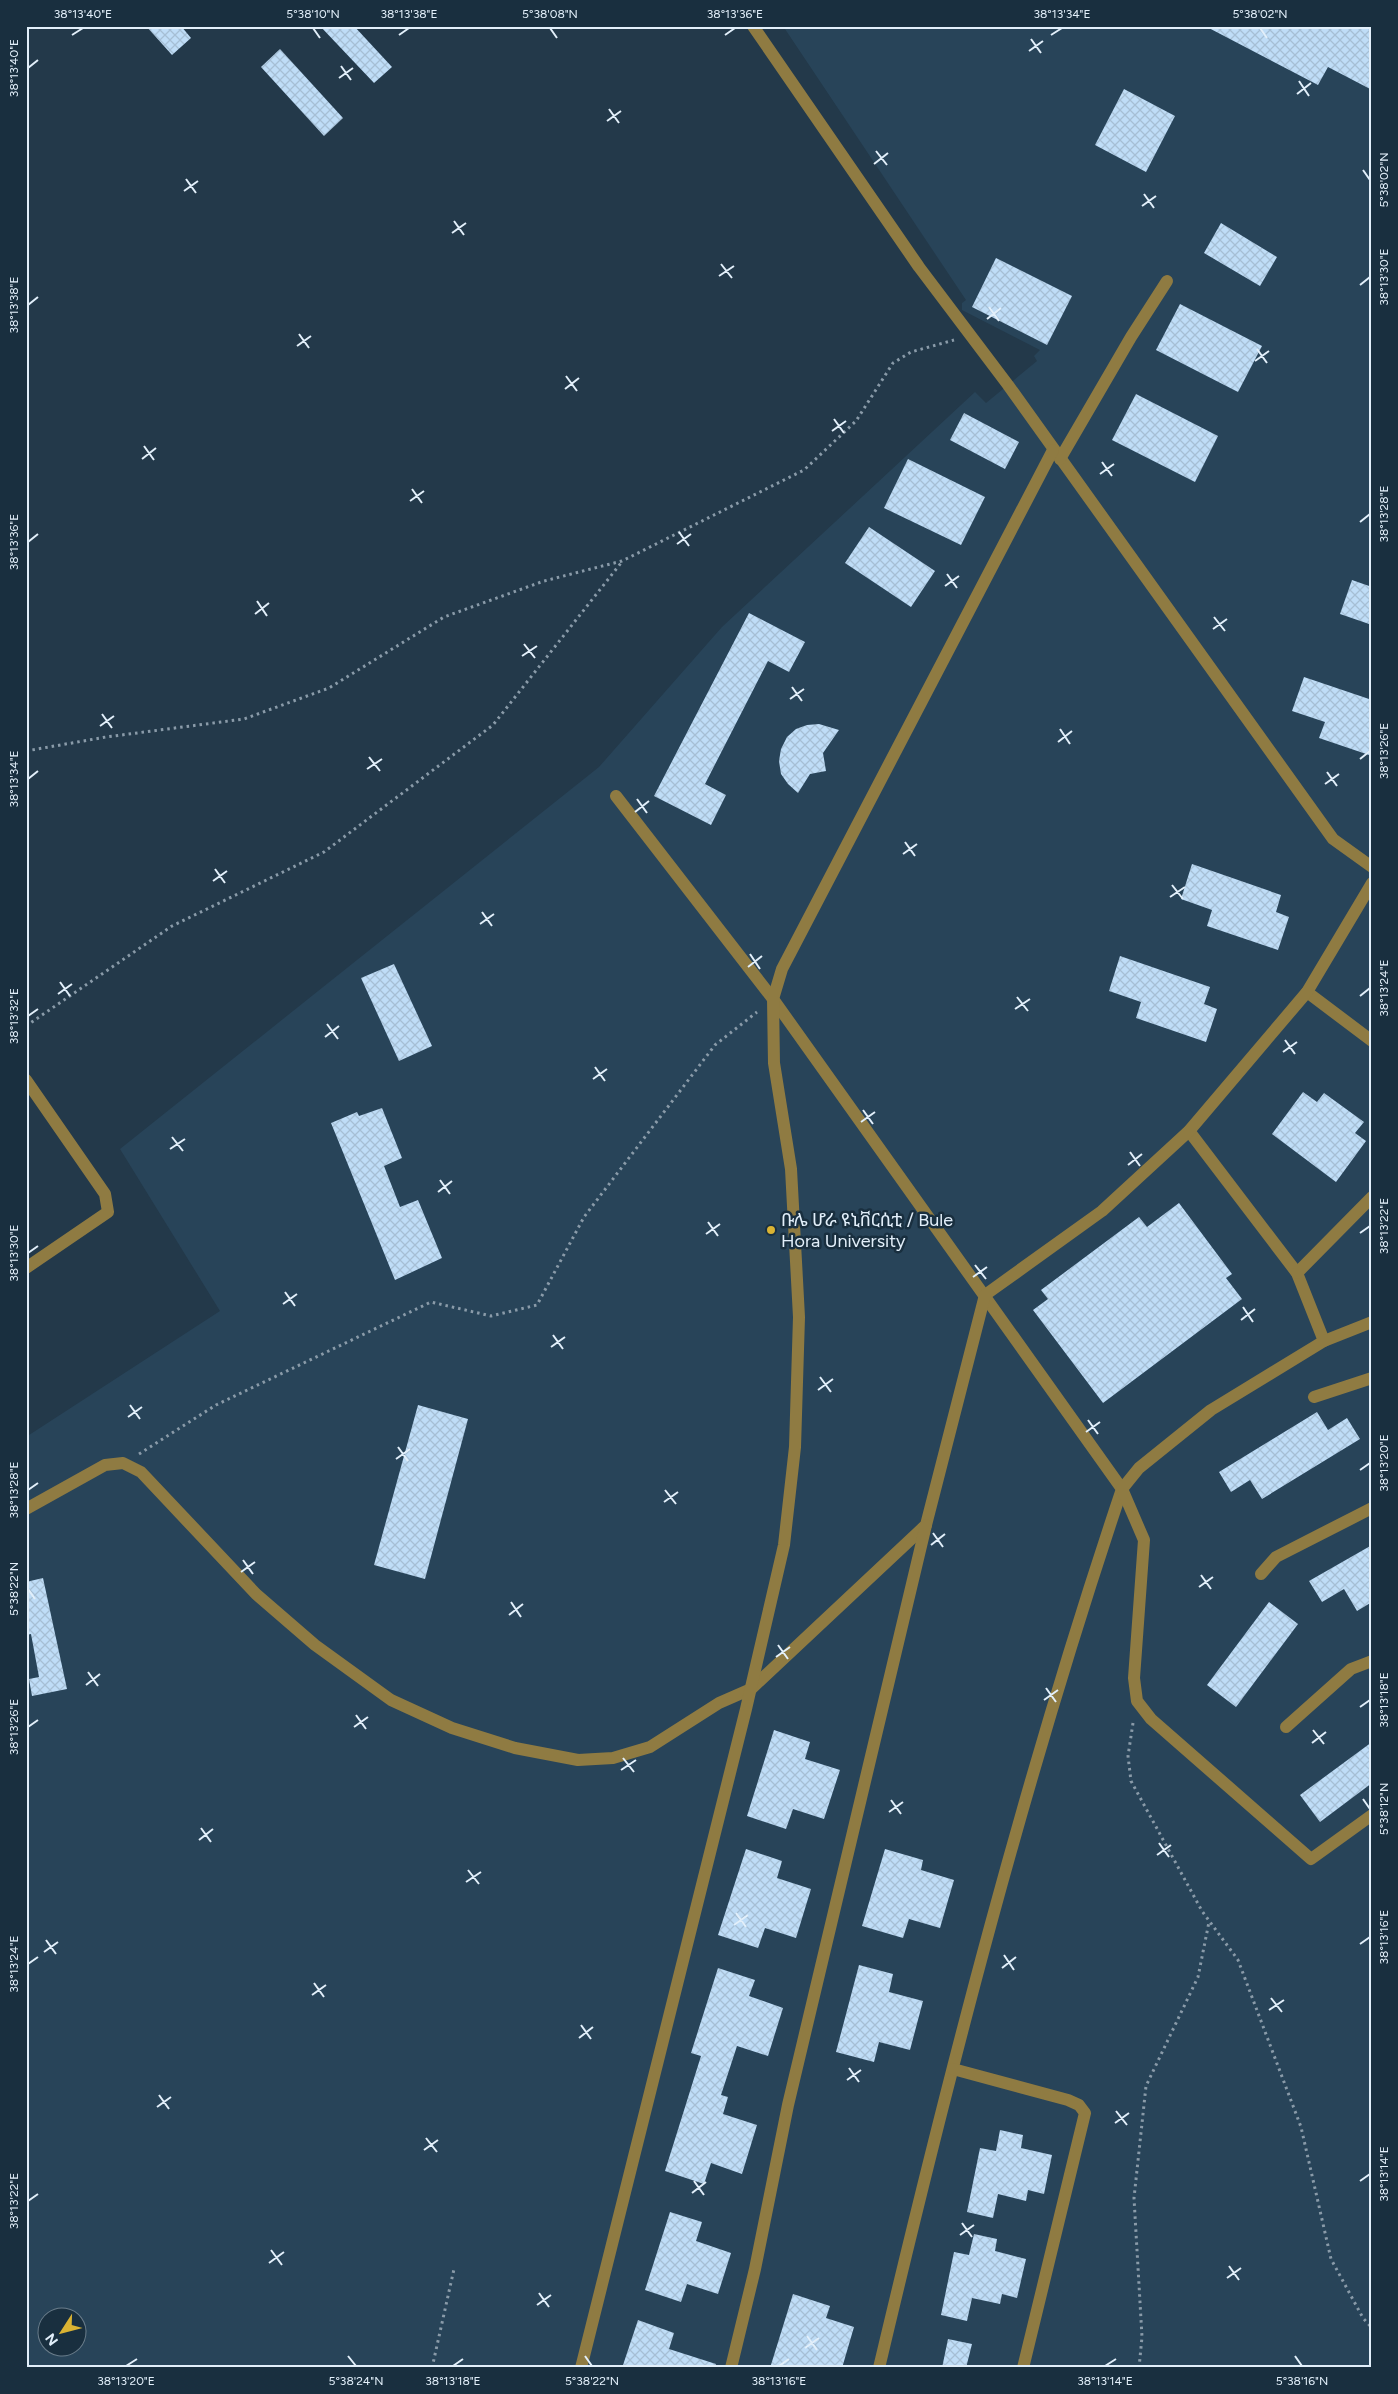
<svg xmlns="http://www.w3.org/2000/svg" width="1398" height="2394" font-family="Figtree,'Noto Sans Ethiopic',sans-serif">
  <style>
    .built { fill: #284459; fill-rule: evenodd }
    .building { fill: url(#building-cross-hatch) }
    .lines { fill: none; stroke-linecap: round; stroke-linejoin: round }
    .path { stroke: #8a9ba9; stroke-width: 3; stroke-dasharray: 2.5 4; stroke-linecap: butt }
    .minor { stroke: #8f7b42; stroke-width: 12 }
    .ticks { fill: none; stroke: #e2effa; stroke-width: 2 }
    .poi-dot { fill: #dab333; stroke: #192f3f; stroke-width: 2 }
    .labels { text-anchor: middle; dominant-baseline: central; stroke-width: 5; stroke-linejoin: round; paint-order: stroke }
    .poi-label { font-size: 18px; fill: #e2effa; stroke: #192f3f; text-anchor: start }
    .neatline { fill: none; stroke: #e2effa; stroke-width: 2 }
    .ticks-label { font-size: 12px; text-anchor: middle; fill: #e2effa }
  </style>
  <defs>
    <pattern id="building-cross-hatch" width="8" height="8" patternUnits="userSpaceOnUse" patternTransform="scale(1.25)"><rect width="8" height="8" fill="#bfddf7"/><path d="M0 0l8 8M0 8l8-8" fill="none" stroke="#a6bfd5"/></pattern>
  </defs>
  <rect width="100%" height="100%" fill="#23394a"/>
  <!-- built -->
  <path class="built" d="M783 26H1372V2368H26V1437L220 1311 120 1149 599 767 722 627 975 392 986 403 1037 361 1034 356 1040 350 962 310V303L966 300ZM48 2316H78V2346H48Z"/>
  <!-- building -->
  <g class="building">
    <path d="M146 26H181L191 38 172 55Z"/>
    <path d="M320 26H354L392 67 374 83Z"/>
    <path d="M1205 26H1372V90L1328 67 1318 85Z"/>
    <path d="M280 49 343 118 324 136 261 67Z"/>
    <path d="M1124 89 1175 116 1146 172 1095 145Z"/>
    <path d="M1221 223 1277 257 1260 286 1204 253Z"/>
    <path d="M996 258 1072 296 1047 345 972 307Z"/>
    <path d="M1180 304 1262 346 1238 392 1156 350Z"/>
    <path d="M1136 394 1218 436 1195 482 1112 440Z"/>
    <path d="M964 413 1019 442 1005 469 950 440Z"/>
    <path d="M908 459 985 497 961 545 884 508Z"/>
    <path d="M869 527 935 571 911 607 845 563Z"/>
    <path d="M1352 580 1372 587V625L1340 614Z"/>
    <path d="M749 613 805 642 789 672 768 661 705 784 726 795 711 825 654 796Z"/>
    <path d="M1304 677 1372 700V756L1319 738 1325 722 1292 711Z"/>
    <path d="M819 724 839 730 823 753 826 771 810 774 798 793 788 784 781 774 779 761 781 749 787 737 796 729 807 725Z"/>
    <path d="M1192 864 1281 895 1276 912 1289 917 1278 950 1207 926 1212 910 1181 899Z"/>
    <path d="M1120 956 1210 987 1204 1004 1217 1009 1206 1042 1136 1018 1141 1002 1109 991Z"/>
    <path d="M394 964 432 1046 399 1061 361 978Z"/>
    <path d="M1303 1092 1317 1102 1324 1093 1364 1122 1355 1133 1366 1141 1336 1182 1272 1134Z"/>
    <path d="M382 1108 402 1158 384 1166 400 1207 418 1200 442 1258 395 1280 331 1123 357 1112 359 1116Z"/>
    <path d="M1179 1203 1232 1274 1226 1278 1242 1299 1103 1403 1033 1310 1048 1299 1041 1290 1139 1217 1147 1227Z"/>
    <path d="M418 1405 468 1419 425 1579 374 1565Z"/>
    <path d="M1317 1412 1328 1430 1347 1418 1360 1439 1262 1499 1250 1480 1231 1492 1219 1472Z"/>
    <path d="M1372 1545V1602L1357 1611 1344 1589 1322 1602 1309 1581Z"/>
    <path d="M43 1578 67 1689 32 1696 29 1679 39 1677 31 1634 26 1635V1582Z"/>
    <path d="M1269 1602 1298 1624 1236 1707 1207 1685Z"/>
    <path d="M774 1730 810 1742 805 1759 840 1770 824 1819 793 1809 786 1829 747 1816Z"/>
    <path d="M1372 1742V1783L1320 1822 1300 1795Z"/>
    <path d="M746 1849 782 1861 777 1878 811 1889 796 1938 765 1928 758 1948 718 1935Z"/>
    <path d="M885 1849 923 1860 921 1870 954 1880 940 1928 909 1919 903 1938 862 1926Z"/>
    <path d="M859 1965 893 1974 889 1992 923 2001 910 2050 879 2042 874 2062 836 2052Z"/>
    <path d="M718 1968 755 1980 749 1996 783 2008 768 2056 737 2046 721 2095 728 2097 723 2114 757 2125 742 2174 711 2163 704 2184 665 2171 701 2056 691 2053Z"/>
    <path d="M1000 2130 1023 2135 1021 2148 1052 2155 1044 2194 1028 2190 1026 2201 998 2194 993 2218 967 2212 980 2148 996 2151Z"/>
    <path d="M670 2212 702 2222 696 2241 731 2253 718 2294 687 2284 681 2302 645 2290Z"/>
    <path d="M974 2234 997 2239 995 2251 1026 2259 1017 2298 1002 2294 1000 2304 972 2298 967 2321 941 2315 954 2252 969 2255Z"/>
    <path d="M793 2294 830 2306 826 2318 854 2327 842 2368H770Z"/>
    <path d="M638 2320 674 2333 669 2349 716 2364 715 2368H622Z"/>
    <path d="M948 2339 972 2344 966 2368H942Z"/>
  </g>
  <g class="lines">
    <!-- path -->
    <g class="path">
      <path d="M26 751 106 737 244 719 329 688 444 617 544 581 622 561 804 470 856 421 893 363 911 352 954 340"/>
      <path d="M26 1026 172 926 324 852 493 725 621 563"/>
      <path d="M139 1454 216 1405 431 1302 491 1316 537 1305 584 1217 715 1045 757 1012"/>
      <path d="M1133 1723 1128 1756 1131 1781 1202 1911 1238 1960 1301 2127 1331 2259 1363 2318 1372 2328"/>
      <path d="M432 2368 454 2269"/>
      <path d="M1139 2368 1142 2337 1134 2198 1146 2086 1198 1977 1209 1922"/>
    </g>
    <!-- minor -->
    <g class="minor">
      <path d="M753 26 919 267 1008 385 1333 839 1372 867"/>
      <path d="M1060 459 1131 337 1167 281"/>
      <path d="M616 796 773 999 1122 1489C1025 1777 949 2072 879 2368"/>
      <path d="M1307 992 1372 1041"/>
      <path d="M26 1080 105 1194 108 1212 26 1268"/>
      <path d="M1189 1131 1297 1273 1324 1341"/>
      <path d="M1297 1273 1372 1197"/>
      <path d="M1372 1322 1324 1341 1211 1410 1139 1468 1122 1489 1144 1540 1134 1678 1137 1701 1151 1719 1311 1859 1372 1815"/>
      <path d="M1314 1397 1372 1378"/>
      <path d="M26 1509 105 1465 123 1463 141 1472 256 1594 315 1645 391 1700 452 1728 515 1748 578 1760 613 1758 650 1747 719 1703 751 1689 926 1525 985 1295 1102 1211 1189 1131 1307 992 1372 883"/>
      <path d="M1261 1574 1276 1557 1372 1508"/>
      <path d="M1286 1727 1351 1669 1372 1661"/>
      <path d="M953 2069 1068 2100 1079 2105 1085 2113 1023 2368"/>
      <path d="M581 2368 746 1709 784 1545 795 1447 799 1317 791 1169 774 1063 773 999 782 969 1053 450"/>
      <path d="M731 2368 755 2269 788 2105 926 1525"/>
    </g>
  </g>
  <!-- ticks -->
  <path class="ticks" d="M313 28 320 38M550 28 557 38M1260 28 1267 38M72 35 83 28M399 35 409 28M725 35 735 28M1051 35 1062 28M1031 39 1041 53M1029 51 1043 41M341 66 351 80M28 68 38 60M339 78 353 68M1299 81 1309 96M1297 94 1311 83M609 109 619 123M607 121 621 111M876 151 887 165M874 164 888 153M1363 170 1370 180M186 179 196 193M184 191 198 181M1144 194 1154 208M1142 206 1156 196M454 221 464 235M452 233 466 223M721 264 732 278M719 276 734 266M1360 285 1370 277M28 305 38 297M989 307 999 321M987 319 1001 308M299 334 309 348M297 346 311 336M1257 349 1267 363M1255 361 1269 351M566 376 577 391M565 389 579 378M834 419 844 433M832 431 846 421M144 446 154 460M142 459 156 448M1102 462 1112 476M1100 474 1114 464M412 489 422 503M410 501 424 491M1360 522 1370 514M679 532 689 546M28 542 38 534M677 544 691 534M947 574 957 588M945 586 959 576M257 601 267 616M255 614 269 603M1214 617 1225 631M1213 629 1227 619M524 644 535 658M522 656 537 646M792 687 802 701M790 699 804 689M102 714 112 728M100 726 114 716M1060 729 1070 744M1058 742 1072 731M369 757 380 771M1360 759 1370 751M367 769 382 759M1327 772 1337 786M28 779 38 771M1325 784 1339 774M637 799 647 813M635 812 649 801M905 842 915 856M903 854 917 844M215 869 225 883M213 881 227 871M1172 885 1183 899M1170 897 1185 887M482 912 492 926M480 924 494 914M750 954 760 969M748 967 762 956M60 982 70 996M58 994 72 984M1360 996 1370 988M1017 997 1028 1011M1015 1009 1030 999M28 1016 38 1009M327 1024 338 1039M325 1037 339 1026M1285 1040 1295 1054M1283 1052 1297 1042M595 1067 605 1081M593 1079 607 1069M863 1110 873 1124M861 1122 875 1112M172 1137 183 1151M170 1149 185 1139M1130 1152 1140 1166M1128 1165 1142 1154M440 1180 450 1194M438 1192 452 1181M708 1222 718 1236M1360 1233 1370 1226M706 1234 720 1224M28 1253 38 1246M975 1265 986 1279M973 1277 987 1267M285 1292 295 1306M283 1304 297 1294M1243 1307 1253 1322M1241 1320 1255 1309M553 1335 563 1349M551 1347 565 1337M820 1377 831 1392M818 1390 833 1379M130 1405 140 1419M128 1417 142 1407M1088 1420 1098 1434M1086 1432 1100 1422M398 1447 408 1461M396 1459 410 1449M1360 1470 1370 1463M28 1490 38 1483M665 1490 676 1504M664 1502 678 1492M933 1533 943 1547M931 1545 945 1534M243 1560 253 1574M241 1572 255 1562M1201 1575 1211 1589M1199 1587 1213 1577M28 1589 35 1599M511 1602 521 1617M509 1615 523 1604M778 1645 788 1659M776 1657 790 1647M88 1672 98 1686M86 1685 100 1674M1046 1688 1056 1702M1044 1700 1058 1690M1360 1707 1370 1700M356 1715 366 1729M28 1727 38 1720M354 1727 368 1717M1313 1730 1324 1744M1312 1743 1326 1732M623 1758 634 1772M621 1770 636 1760M1363 1799 1370 1809M891 1800 901 1814M889 1812 903 1802M201 1828 211 1842M199 1840 213 1829M1159 1843 1169 1857M1157 1855 1171 1845M468 1870 479 1884M466 1882 481 1872M736 1913 746 1927M734 1925 748 1915M46 1940 56 1954M1360 1944 1370 1937M44 1952 58 1942M1004 1955 1014 1970M28 1964 38 1957M1002 1968 1016 1957M314 1983 324 1997M312 1995 326 1985M1271 1998 1282 2012M1269 2010 1284 2000M581 2025 591 2039M579 2038 593 2027M849 2068 859 2082M847 2080 861 2070M159 2095 169 2109M157 2107 171 2097M1116 2111 1127 2125M1115 2123 1129 2113M426 2138 437 2152M424 2150 438 2140M694 2181 704 2195M1360 2181 1370 2174M692 2193 706 2182M28 2201 38 2194M962 2223 972 2237M960 2235 974 2225M271 2250 282 2265M269 2263 284 2252M1229 2266 1239 2280M1227 2278 1241 2268M539 2293 549 2307M537 2305 551 2295M807 2336 817 2350M805 2348 819 2338M348 2356 356 2366M585 2356 592 2366M1295 2356 1302 2366M126 2366 137 2359M453 2366 463 2359M779 2366 789 2359M1105 2366 1116 2359"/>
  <!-- markers -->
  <circle class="poi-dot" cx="771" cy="1230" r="5"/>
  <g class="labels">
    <!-- poi labels -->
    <g class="poi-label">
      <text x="781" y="1220">ቡሌ ሆራ ዩኒቨርሲቲ / Bule<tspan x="781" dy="21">Hora University</tspan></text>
    </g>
  </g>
  <!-- border -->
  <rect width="1398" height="2394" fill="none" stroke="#192f3f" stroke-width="55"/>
  <!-- north arrow -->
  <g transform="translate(62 2332) rotate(234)"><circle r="24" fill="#192f3f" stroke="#697c8a"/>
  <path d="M0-4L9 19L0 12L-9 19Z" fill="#dab333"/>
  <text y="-8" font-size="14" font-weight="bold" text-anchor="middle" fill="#e2effa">N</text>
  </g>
  <rect x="28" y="28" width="1342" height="2338" class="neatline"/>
  <g class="ticks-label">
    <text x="83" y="18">38°13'40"E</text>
    <text x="313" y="18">5°38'10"N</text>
    <text x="409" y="18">38°13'38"E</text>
    <text x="550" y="18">5°38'08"N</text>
    <text x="735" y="18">38°13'36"E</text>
    <text x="1062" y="18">38°13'34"E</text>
    <text x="1260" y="18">5°38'02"N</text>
    <text transform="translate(14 68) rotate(-90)" y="4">38°13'40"E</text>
    <text transform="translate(1384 180) rotate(-90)" y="4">5°38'02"N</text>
    <text transform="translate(1384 277) rotate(-90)" y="4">38°13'30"E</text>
    <text transform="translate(14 305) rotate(-90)" y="4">38°13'38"E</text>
    <text transform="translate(1384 514) rotate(-90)" y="4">38°13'28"E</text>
    <text transform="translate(14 542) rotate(-90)" y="4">38°13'36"E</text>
    <text transform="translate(1384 751) rotate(-90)" y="4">38°13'26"E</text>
    <text transform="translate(14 779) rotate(-90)" y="4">38°13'34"E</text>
    <text transform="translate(1384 988) rotate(-90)" y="4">38°13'24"E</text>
    <text transform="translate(14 1016) rotate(-90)" y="4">38°13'32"E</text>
    <text transform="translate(1384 1226) rotate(-90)" y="4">38°13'22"E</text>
    <text transform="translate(14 1253) rotate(-90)" y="4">38°13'30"E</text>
    <text transform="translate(1384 1463) rotate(-90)" y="4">38°13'20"E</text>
    <text transform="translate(14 1490) rotate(-90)" y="4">38°13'28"E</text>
    <text transform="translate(14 1589) rotate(-90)" y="4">5°38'22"N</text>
    <text transform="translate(1384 1700) rotate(-90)" y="4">38°13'18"E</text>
    <text transform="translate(14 1727) rotate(-90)" y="4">38°13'26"E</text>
    <text transform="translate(1384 1809) rotate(-90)" y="4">5°38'12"N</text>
    <text transform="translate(1384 1937) rotate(-90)" y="4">38°13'16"E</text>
    <text transform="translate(14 1964) rotate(-90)" y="4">38°13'24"E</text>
    <text transform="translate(1384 2174) rotate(-90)" y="4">38°13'14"E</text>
    <text transform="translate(14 2201) rotate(-90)" y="4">38°13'22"E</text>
    <text x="126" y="2385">38°13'20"E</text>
    <text x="356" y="2385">5°38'24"N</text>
    <text x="453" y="2385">38°13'18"E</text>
    <text x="592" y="2385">5°38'22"N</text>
    <text x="779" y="2385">38°13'16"E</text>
    <text x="1105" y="2385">38°13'14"E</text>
    <text x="1302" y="2385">5°38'16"N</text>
  </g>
</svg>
